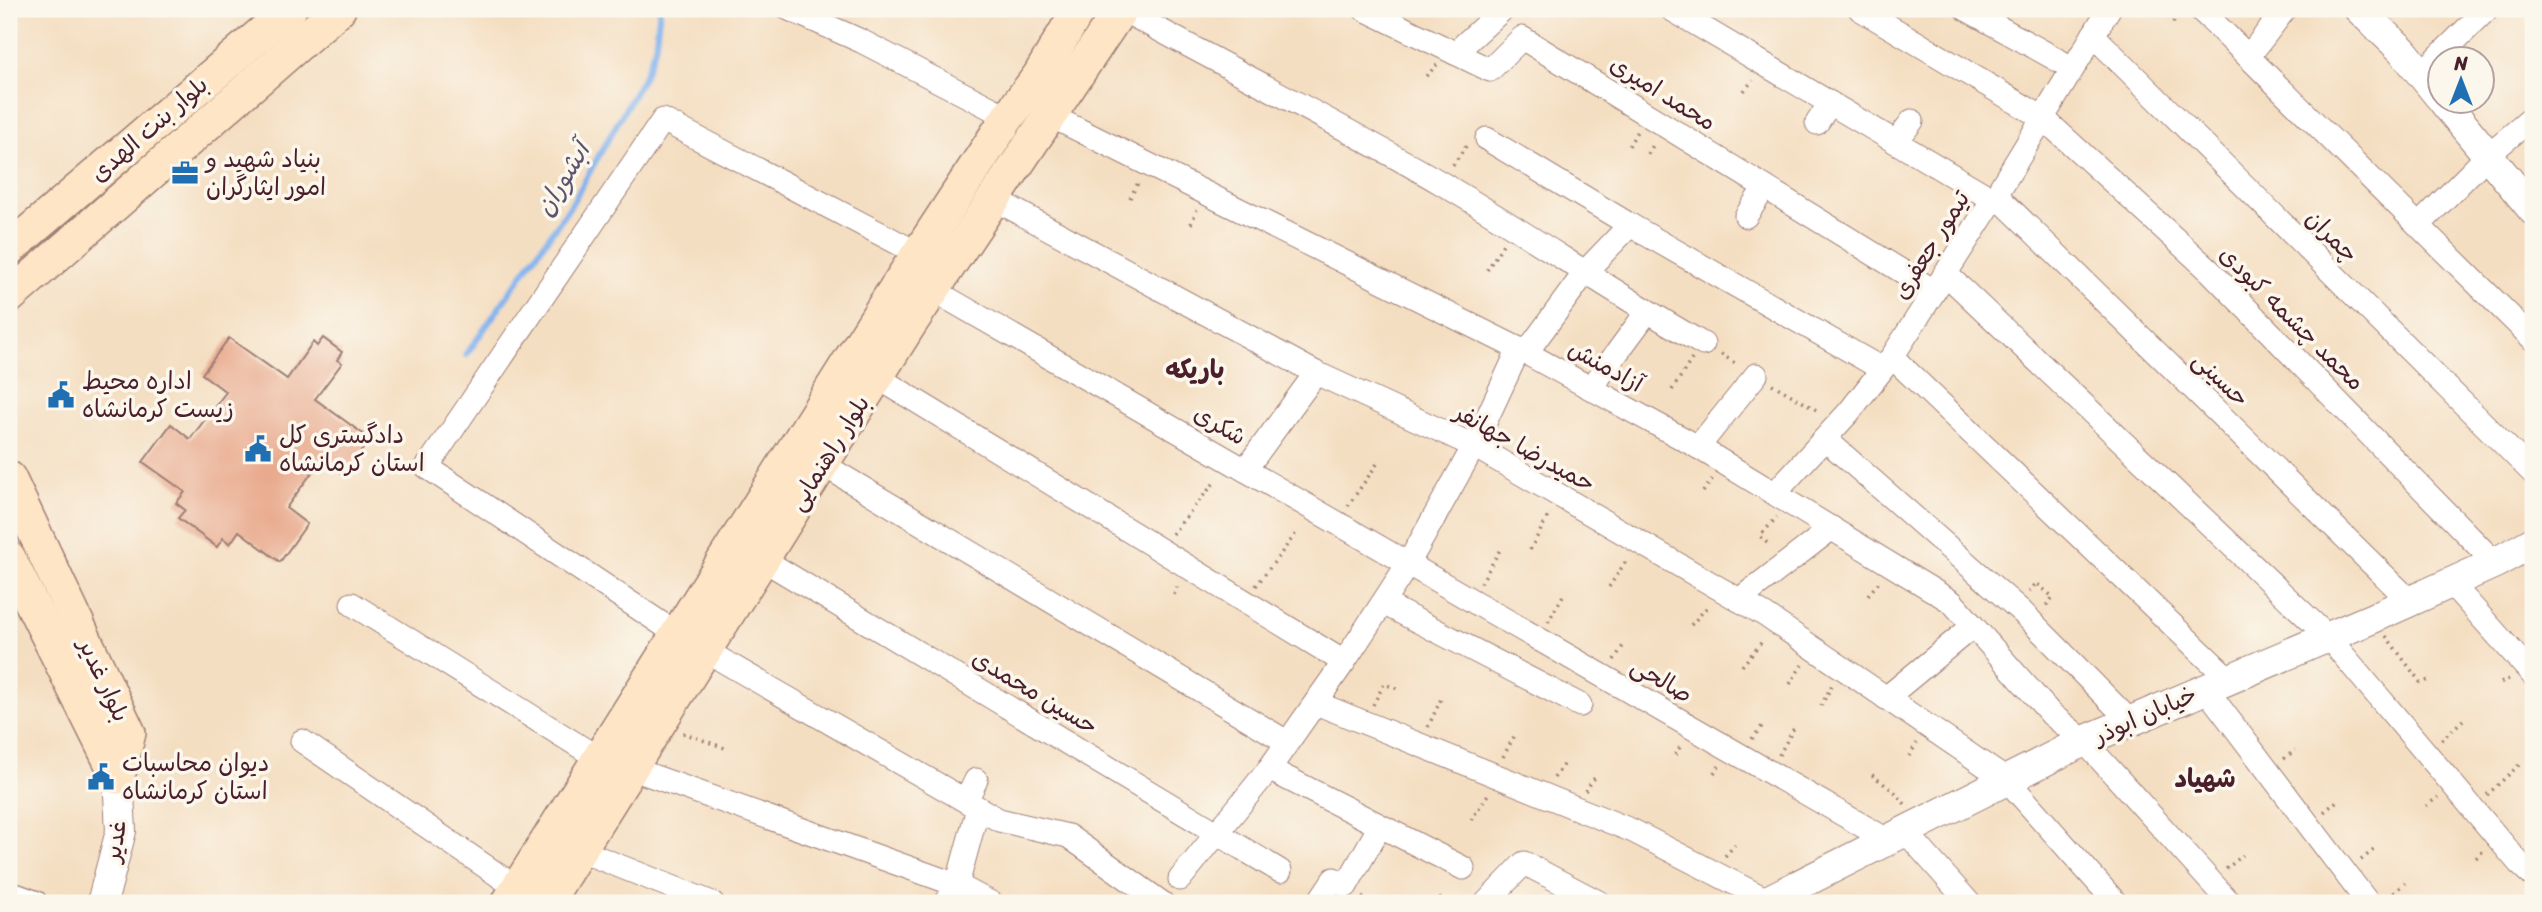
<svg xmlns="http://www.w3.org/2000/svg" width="2542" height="912" font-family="Sriracha,'Playpen Sans Arabic',sans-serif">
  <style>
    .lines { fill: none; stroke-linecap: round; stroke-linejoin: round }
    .stream { stroke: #82b3ee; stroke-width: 6 }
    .building { fill: #e8a88b }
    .service-casing { stroke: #9f7e76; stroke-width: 15 }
    .minor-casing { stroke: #9f7e76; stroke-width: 25 }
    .tertiary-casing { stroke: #9f7e76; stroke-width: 32 }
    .secondary-casing { stroke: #9f7e76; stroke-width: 36 }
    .path { stroke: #9f7e76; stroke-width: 3.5; stroke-dasharray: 2 5; stroke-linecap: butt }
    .service { stroke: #fff; stroke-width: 12 }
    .minor { stroke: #fff; stroke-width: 23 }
    .tertiary { stroke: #fff; stroke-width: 30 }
    .secondary { stroke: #fde5c5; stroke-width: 33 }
    .labels { text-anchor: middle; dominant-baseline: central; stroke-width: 7; stroke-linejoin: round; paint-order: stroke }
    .street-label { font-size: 24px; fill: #4a1f2b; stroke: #fbf7ec }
    .poi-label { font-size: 24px; fill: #4a1f2b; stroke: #fbf7ec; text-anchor: start }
    .water-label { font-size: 26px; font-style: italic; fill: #5e536f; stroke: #fbf7ec }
    .neighbourhood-label { font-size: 26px; font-weight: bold; fill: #4a1f2b; stroke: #fbf7ec }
  </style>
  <rect width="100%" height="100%" fill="#fbf7ec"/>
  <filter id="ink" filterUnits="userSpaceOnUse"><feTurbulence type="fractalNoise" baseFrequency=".0143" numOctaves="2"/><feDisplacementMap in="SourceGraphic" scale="14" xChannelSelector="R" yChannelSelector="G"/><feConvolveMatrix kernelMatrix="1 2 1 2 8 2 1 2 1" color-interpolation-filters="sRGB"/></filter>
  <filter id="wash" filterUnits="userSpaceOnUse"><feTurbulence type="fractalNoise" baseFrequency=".00686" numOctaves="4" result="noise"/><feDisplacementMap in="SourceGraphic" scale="28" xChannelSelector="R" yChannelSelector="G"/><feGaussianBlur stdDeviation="1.57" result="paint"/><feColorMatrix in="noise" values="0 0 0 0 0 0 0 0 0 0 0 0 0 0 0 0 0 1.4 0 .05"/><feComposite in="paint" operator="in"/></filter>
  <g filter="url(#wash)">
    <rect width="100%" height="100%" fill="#f4dec1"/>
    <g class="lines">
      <!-- stream -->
      <path class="stream" d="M466 355 571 205 645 74 655 48 660 9"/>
    </g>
    <g id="blocks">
      <!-- building -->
      <path class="building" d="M229 338 287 379 313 342 317 346 323 338 342 352 337 360 342 363 315 399 370 439 344 475 322 459 286 508 307 524 280 562 239 531 230 544 223 538 217 547 178 518 185 510 176 503 185 492 143 462 171 424 190 439 226 392 202 374Z"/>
    </g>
  </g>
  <g filter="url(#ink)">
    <use href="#blocks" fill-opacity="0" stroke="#9f7e76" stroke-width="2"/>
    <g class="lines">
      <!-- service casing -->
      <g class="service-casing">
        <path id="service" d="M9 887 39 898 41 903"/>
      </g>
      <!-- minor casing -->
      <g class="minor-casing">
        <g id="minor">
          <path d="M789 9 861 41 1008 117"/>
          <path d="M1121 9C1227 67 1336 122 1441 183 1530 235 1614 293 1703 344"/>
          <path d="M1364 9 1490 70 1522 38 1934 291"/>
          <path d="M1671 9 1992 199"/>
          <path d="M1860 9 2043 118 2210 271 2495 563"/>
          <path d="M1966 9 2072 68"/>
          <path d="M2200 9 2533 339"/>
          <path d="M2093 35 2533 473"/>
          <path d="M1455 53 1503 9"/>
          <path d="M2249 56 2285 9"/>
          <path d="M2421 74 2487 9"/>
          <path d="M1049 115 1519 349 1698 447 1952 602 2051 714 2084 741 2230 903"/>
          <path d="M1817 123 1830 103"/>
          <path d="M1487 139 1630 225 1882 369"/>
          <path d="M1896 142 1912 121"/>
          <path d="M1996 195 2409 600"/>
          <path d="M994 199 1316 373 1474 446 1765 615 2008 781 2116 903"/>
          <path d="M1746 216 1765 187"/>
          <path d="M2419 225 2488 155 2533 117"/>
          <path d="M1945 273 2328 637 2519 863 2533 876"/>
          <path d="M933 290 1889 841"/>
          <path d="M1526 353 1586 271 1630 225"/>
          <path d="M1892 357 2229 679"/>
          <path d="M877 377 1344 662"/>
          <path d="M1591 388 1647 312"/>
          <path d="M1825 439 2022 612 2130 721"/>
          <path d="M1698 447 1756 375"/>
          <path d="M822 464 1287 742"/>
          <path d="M1245 470 1316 373"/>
          <path d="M1775 493 1849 412 1892 357 1996 195 2109 9"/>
          <path d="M762 559 1280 871"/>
          <path d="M2450 582 2533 675"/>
          <path d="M1739 600 1832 528"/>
          <path d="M1383 603 1580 705"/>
          <path d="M352 604 598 758"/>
          <path d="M677 634 427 467 663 120 919 254"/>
          <path d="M704 650 999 820 1068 836 1162 903"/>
          <path d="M2205 688 2368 903"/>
          <path d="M1886 698 1973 626"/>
          <path d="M1316 703 1633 831 1773 903"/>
          <path d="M302 741 517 888"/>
          <path d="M630 768 957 885 991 903"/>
          <path d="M1269 769 1463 868"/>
          <path d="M966 801 976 780"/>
          <path d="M1906 832 1969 903"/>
          <path d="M579 850 712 903"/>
          <path d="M1180 879 1269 769 1344 662 1408 564 1474 446 1519 349"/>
          <path d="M946 903 957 885 978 808"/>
          <path d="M1318 903 1334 879 1346 886 1380 826"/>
          <path d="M1486 903 1524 863 1600 903"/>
        </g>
      </g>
      <!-- tertiary casing -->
      <g class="tertiary-casing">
        <g id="tertiary">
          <path d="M2359 9 2402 50 2440 97"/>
          <path d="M2444 102 2533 210"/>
          <path d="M102 903 121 831 118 777"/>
          <path d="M1763 903 2084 741 2373 618 2495 563 2533 542"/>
        </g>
      </g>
      <!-- secondary casing -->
      <g class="secondary-casing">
        <g id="secondary">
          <path d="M9 249 290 9"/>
          <path d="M9 297 339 9"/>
          <path d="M9 478 129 733 118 777"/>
          <path d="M9 558 118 777"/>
          <path d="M508 903 882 309 1008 117 1039 76 1079 9"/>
          <path d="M546 903 910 324 1121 9"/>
        </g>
      </g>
      <!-- path -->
      <g class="path">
        <path d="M2173 23 2179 14"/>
        <path d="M1426 76 1437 65"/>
        <path d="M1744 91 1753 80"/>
        <path d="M1629 146 1637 131"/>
        <path d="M1648 154 1655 142"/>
        <path d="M1453 165 1466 146"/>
        <path d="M1130 198 1139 181"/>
        <path d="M1191 224 1197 210"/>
        <path d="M1487 270 1503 244"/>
        <path d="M1721 354 1738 365"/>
        <path d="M1772 384 1820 412"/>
        <path d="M1672 390 1692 359"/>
        <path d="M1703 492 1713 478"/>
        <path d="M1348 506 1377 464"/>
        <path d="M1172 534 1214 483"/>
        <path d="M1767 543 1760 536 1777 517"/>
        <path d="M1530 550 1550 513"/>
        <path d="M1481 583 1501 548"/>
        <path d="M1256 586 1298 531"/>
        <path d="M1609 587 1628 558"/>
        <path d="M2029 592 2036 583 2053 597 2045 607"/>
        <path d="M1174 595 1178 584"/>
        <path d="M1868 595 1880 581"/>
        <path d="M1548 622 1565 592"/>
        <path d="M1691 625 1709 605"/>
        <path d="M2386 636 2420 682 2430 680"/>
        <path d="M1614 660 1623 646"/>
        <path d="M1742 666 1764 639"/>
        <path d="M2501 683 2510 678"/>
        <path d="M1790 684 1802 665"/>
        <path d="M1663 688 1668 681"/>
        <path d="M1373 705 1384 684 1398 689"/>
        <path d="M1821 706 1832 685"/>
        <path d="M1428 727 1442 697"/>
        <path d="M683 733 725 748"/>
        <path d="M1752 739 1763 725"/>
        <path d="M2441 740 2463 720"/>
        <path d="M1675 755 1682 744"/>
        <path d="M1779 755 1794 728"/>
        <path d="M1909 756 1917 743"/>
        <path d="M1503 757 1516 733"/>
        <path d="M2284 759 2295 750"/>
        <path d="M1714 773 1719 766"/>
        <path d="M1872 775 1896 793 1905 804"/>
        <path d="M1554 778 1565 762"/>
        <path d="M1585 791 1596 776"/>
        <path d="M2487 795 2519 765"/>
        <path d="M2426 806 2438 797"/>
        <path d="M2324 812 2337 801"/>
        <path d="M1471 820 1489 793"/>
        <path d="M1725 856 1735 845"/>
        <path d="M2476 858 2483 851"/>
        <path d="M2361 860 2375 849"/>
        <path d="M2226 869 2243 855"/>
        <path d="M1362 897 1369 903"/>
        <path d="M2388 897 2405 883"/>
        <path d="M1439 898 1446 903"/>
      </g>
      <!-- service -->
      <use href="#service" class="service"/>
      <!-- minor -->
      <use href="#minor" class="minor"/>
      <!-- tertiary -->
      <use href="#tertiary" class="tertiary"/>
      <!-- secondary -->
      <use href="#secondary" class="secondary"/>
    </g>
  </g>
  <!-- icons -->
  <defs>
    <g id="office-bare" transform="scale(2.1)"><path d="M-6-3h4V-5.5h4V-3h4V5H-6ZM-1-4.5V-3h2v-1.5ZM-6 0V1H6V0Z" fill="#1f6fb2" stroke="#fbf7ec" stroke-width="2.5" paint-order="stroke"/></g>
    <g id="civic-bare" transform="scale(2.1)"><path d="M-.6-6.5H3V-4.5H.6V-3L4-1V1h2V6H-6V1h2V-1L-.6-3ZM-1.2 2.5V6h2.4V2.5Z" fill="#1f6fb2" stroke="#fbf7ec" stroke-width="2.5" paint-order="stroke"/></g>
  </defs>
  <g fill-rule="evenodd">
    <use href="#office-bare" x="185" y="173"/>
    <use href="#civic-bare" x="61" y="395"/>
    <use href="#civic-bare" x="258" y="449"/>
    <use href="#civic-bare" x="101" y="777"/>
  </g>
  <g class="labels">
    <!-- street labels -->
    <g class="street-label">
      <text transform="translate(1663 93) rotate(32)">محمد امیری</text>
      <text transform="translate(149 129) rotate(-41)">بلوار بنت الهدی</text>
      <text transform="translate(2332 236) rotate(45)">چمران</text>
      <text transform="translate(1931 245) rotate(-58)">تیمور جعفری</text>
      <text transform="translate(2292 318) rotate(45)">محمد چشمه کبودی</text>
      <text transform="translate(1606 366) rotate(29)">آزادمنش</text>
      <text transform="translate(2221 379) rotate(44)">حسینی</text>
      <text transform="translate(1220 425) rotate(30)">شکری</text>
      <text transform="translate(1525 448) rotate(29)">حمیدرضا جهانفر</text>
      <text transform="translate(829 453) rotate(-58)">بلوار راهنمایی</text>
      <text transform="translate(104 680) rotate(65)">بلوار غدیر</text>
      <text transform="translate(1662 680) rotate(30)">صالحی</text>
      <text transform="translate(1035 692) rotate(31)">حسین محمدی</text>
      <text transform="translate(2145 715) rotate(-24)">خیابان ابوذر</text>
      <text transform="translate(115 841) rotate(-81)">غدیر</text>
    </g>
    <!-- poi labels -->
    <g class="poi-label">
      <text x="206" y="159">بنیاد شهید و<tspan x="206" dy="28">امور ایثارگران</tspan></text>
      <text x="82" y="381">اداره محیط<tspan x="82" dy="28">زیست کرمانشاه</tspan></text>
      <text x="279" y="435">دادگستری کل<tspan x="279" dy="28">استان کرمانشاه</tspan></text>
      <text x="122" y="763">دیوان محاسبات<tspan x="122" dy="28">استان کرمانشاه</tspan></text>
    </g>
    <!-- water labels -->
    <g class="water-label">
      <text transform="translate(562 179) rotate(-59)">آبشوران</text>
    </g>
    <!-- neighbourhood labels -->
    <g class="neighbourhood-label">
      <text x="1195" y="369">باریکه</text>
      <text x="2205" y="778">شهیاد</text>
    </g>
  </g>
  <!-- margin -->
  <rect width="2542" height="912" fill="none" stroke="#fbf7ec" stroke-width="35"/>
  <!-- north arrow -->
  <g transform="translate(2461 80)"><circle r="33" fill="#fbf7ec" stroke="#b4a19f" stroke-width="2"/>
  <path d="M0-5L12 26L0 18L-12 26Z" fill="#1f6fb2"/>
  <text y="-10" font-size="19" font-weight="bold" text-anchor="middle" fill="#4a1f2b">N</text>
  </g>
</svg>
